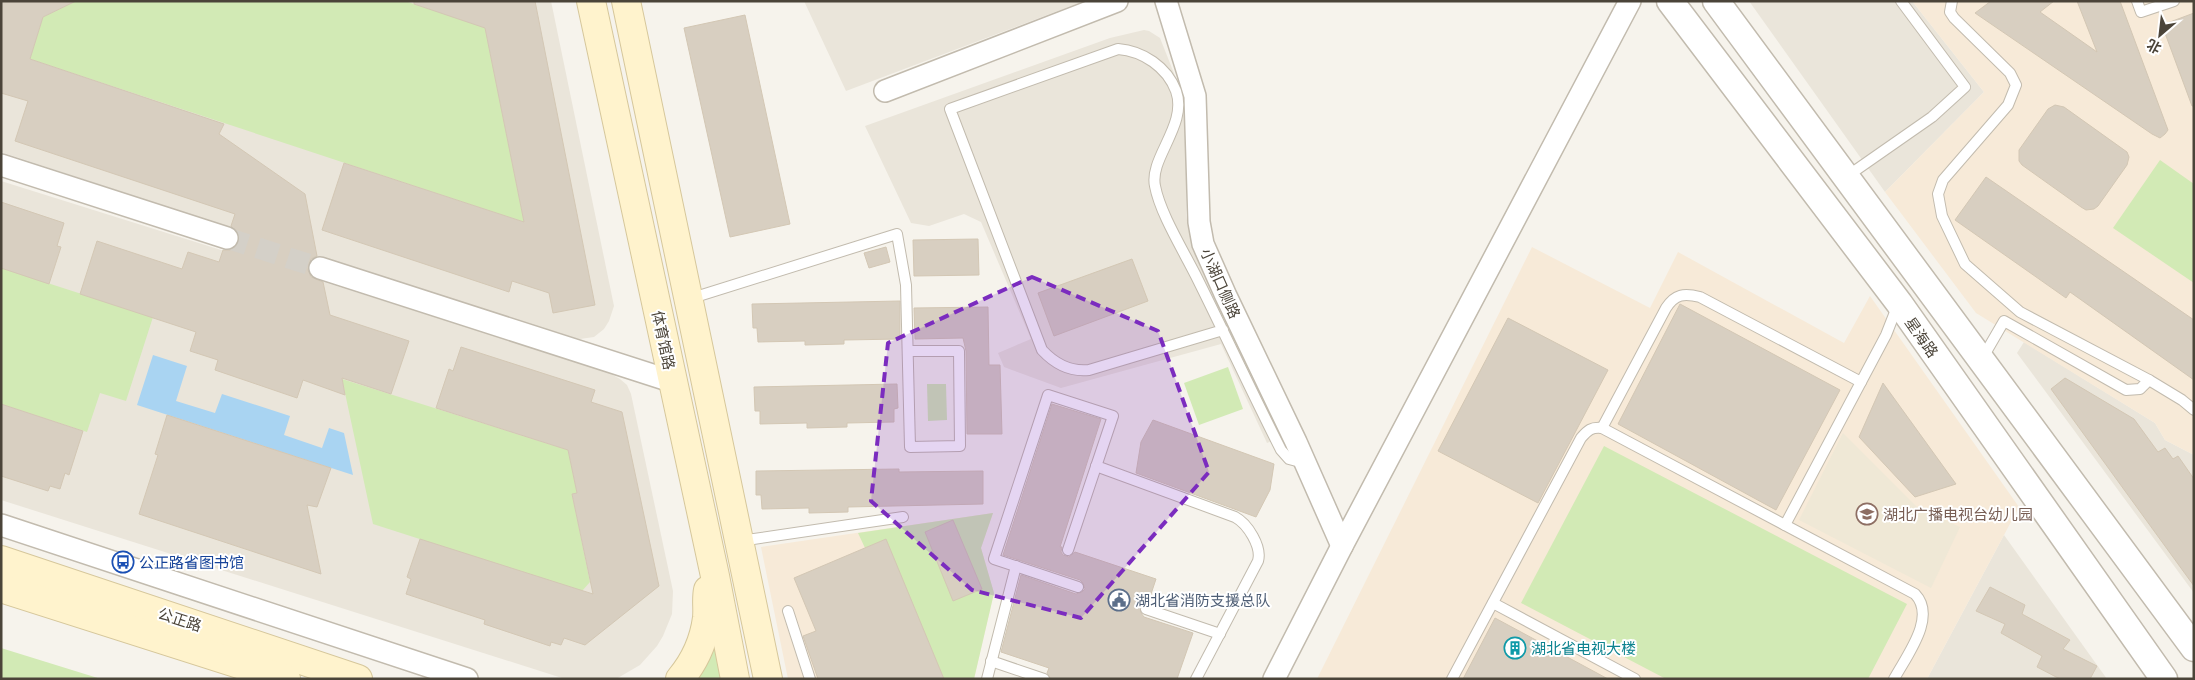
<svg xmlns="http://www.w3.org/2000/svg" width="2195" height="680" font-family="Barlow,'Noto Sans SC',sans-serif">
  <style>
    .residential { fill: #eae5da }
    .commercial { fill: #f7ead8 }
    .education { fill: #efe8d6 }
    .green { fill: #d2eab5 }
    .water { fill: #a9d4f2 }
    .building { fill: #d8cfc1; stroke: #d3c7b4 }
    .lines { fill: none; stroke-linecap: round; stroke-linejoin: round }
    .minor-tunnel { stroke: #d4d0c8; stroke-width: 21; stroke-dasharray: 21 11; stroke-linecap: butt }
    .service-casing { stroke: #c2bbae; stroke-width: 12 }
    .minor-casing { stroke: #c2bbae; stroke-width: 24 }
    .tertiary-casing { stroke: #c2bbae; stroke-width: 29 }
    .secondary-casing { stroke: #d6c79b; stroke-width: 30 }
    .service { stroke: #fff; stroke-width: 10 }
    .minor { stroke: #fff; stroke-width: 21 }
    .tertiary { stroke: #fff; stroke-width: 26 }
    .secondary { stroke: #fff3cd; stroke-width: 28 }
    .marked { fill: #7b2cbf; fill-opacity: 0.2; stroke: #7b2cbf; stroke-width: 4; stroke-dasharray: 10 6; stroke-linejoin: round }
    .labels { text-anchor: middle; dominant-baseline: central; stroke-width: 4; stroke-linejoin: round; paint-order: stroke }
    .street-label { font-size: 15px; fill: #4b4439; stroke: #fff }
    .education-label { font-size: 15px; fill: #785e54; stroke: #fff; text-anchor: start }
    .transit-label { font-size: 15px; fill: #164399; stroke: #fff; text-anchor: start }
    .service-label { font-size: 15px; fill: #4e5e75; stroke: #fff; text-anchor: start }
    .culture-label { font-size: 15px; fill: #0d838f; stroke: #fff; text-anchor: start }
  </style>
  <rect width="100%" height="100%" fill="#f6f3ec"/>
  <!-- residential -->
  <g class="residential">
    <path d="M1 1H551L614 306 609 321 604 329 594 337 580 339 558 336 1 152Z"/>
    <path d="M804 1H1084L846 91Z"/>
    <path d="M1749 1H1912L1984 92 1885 192Z"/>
    <path d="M1144 30 1149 31 1160 38 1185 101 1187 109 1186 215 1189 232 1284 436 1267 443 1221 344 1061 388 1004 367 998 353 1031 339 981 222 964 214 929 226 911 223 865 126 1110 38Z"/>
    <path d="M1 181 604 370 620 379 627 385 631 394 673 591 672 614 663 636 657 646 640 665 616 679 562 678 1 500Z"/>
    <path d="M2024 342 2155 423 2165 440 2194 455V593L2017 353Z"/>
    <path d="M2004 535 2107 679H1927Z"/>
  </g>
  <!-- commercial -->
  <g class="commercial">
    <path d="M1912 1H2194V455L2165 440 2155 423 1976 313 1885 192 1984 92Z"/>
    <path d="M1532 247 1650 308 1678 252 1844 343 1870 296 2019 507 1927 679H1317Z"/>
    <path d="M993 513 981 548 994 593 974 679H788L761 547Z"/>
  </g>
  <!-- education -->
  <path class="education" d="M1843 433 1917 507 1960 527 1931 588 1799 520Z"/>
  <!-- green -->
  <g class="green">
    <path d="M76 1H405L485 27 524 222 30 59 43 17Z"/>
    <path d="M2160 160 2194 184V283L2113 228Z"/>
    <path d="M1 268 153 317 126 401 100 393 87 432 1 404Z"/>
    <path d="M1228 367 1243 409 1199 425 1184 383Z"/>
    <path d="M342 379 568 450 577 493 572 494 590 582 582 591 373 524Z"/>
    <path d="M927 384H946L947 420 928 421Z"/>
    <path d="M1604 446 1907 604 1868 679H1666L1521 603Z"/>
    <path d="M993 513 981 548 994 593 974 679H944L886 540 865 548 858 533Z"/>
    <path d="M715 643 723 679H692Z"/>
    <path d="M1 648 101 679H1Z"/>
  </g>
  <!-- water -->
  <path class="water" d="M153 355 187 366 176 401 215 413 222 394 290 416 284 435 322 448 329 428 344 433 353 475 137 405Z"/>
  <!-- building -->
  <g class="building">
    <path d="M1 1H76L43 17 30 59 224 124 219 134 305 194 317 256 311 259 308 270 311 277 323 282 330 315 409 341 391 394 342 378 345 395 303 380 297 398 215 370 218 360 190 351 196 332 80 294 97 241 182 269 188 252 219 262 223 250H230L239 242V235L231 226 235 214 15 141 28 101 1 93Z"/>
    <path d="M414 1H535L595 305 553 313 549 293 512 281 509 292 322 230 344 163 524 222 485 28 414 4Z"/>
    <path d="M1991 1H2054L2040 12 2097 52 2077 1H2120L2168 130 2165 134 2160 138 2152 134 1975 13Z"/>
    <path d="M2194 13V106H2192L2162 25Z"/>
    <path d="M745 15 790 224 730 237 684 28Z"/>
    <path d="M2055 105 2064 107 2127 152 2129 157 2127 165 2098 206 2094 209 2086 210 2081 207 2022 165 2019 161V150L2048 109Z"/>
    <path d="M1986 177 2194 320V380L2070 292 2066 298 1955 220Z"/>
    <path d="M1 202 64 223 57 246 61 247 49 284 1 268Z"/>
    <path d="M978 239 979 275 914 276 913 240Z"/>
    <path d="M886 247 890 262 869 268 864 253Z"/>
    <path d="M1132 259 1148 301 1054 336 1038 293Z"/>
    <path d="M900 301V339L844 340V344L805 345V341L758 342 757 328H753L752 304Z"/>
    <path d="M1680 304 1840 390 1776 510 1618 424Z"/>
    <path d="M988 307 989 365H1000L1002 434H967L966 351 963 338 915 339 914 308Z"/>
    <path d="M1508 318 1608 370 1538 503 1438 451Z"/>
    <path d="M461 347 595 390 591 402 622 412 659 586 585 645 564 638 561 645 551 642 550 646 484 624 485 620 406 594 411 579 407 577 420 539 593 594 572 494 577 493 568 450 436 408 449 369 453 371Z"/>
    <path d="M2065 378 2134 419 2158 452 2165 448 2173 459 2178 456 2194 479V586L2051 389Z"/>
    <path d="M1883 383 1956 484 1915 497 1859 437Z"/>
    <path d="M897 384 898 408 894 409V422L847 423V427L807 428V423L760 424V411H755L754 387Z"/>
    <path d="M1 404 83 431 69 475 65 473 60 489 50 486 48 491 1 476Z"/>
    <path d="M1052 404 1101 419 1060 547H1062L1061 552 1063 555 1069 557 1075 552 1156 579 1148 603 1144 602 1140 606 1141 613 1144 617 1193 633 1177 679H1051L1047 673 1049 668 1001 652 1021 575 1076 594 1082 592 1085 589 1083 583 1080 580 1003 555Z"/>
    <path d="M167 415 331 468 317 507 307 505 321 574 139 514 158 455 155 454Z"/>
    <path d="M1153 420 1274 464 1270 490 1256 517 1136 473 1141 442Z"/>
    <path d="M899 469V472L983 471V504L848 507V512L809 513V508L762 509 761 495H756V471Z"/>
    <path d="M953 520 982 589 953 601 925 532Z"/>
    <path d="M886 539 944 679H818L803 636 816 631 794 578Z"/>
    <path d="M1990 587 2025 605 2022 614 2070 640 2063 649 2097 666 2090 679H2060L2037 667 2042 656 2001 633 2005 624 1976 611Z"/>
    <path d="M1495 618 1608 679H1463Z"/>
  </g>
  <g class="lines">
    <!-- minor-tunnel -->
    <path class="minor-tunnel" d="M227 238 320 268"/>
    <!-- service casing -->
    <g class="service-casing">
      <g id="service">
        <path d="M1952 1 1950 12 1954 18 2010 73 2016 85 2008 105 1943 180 1938 194 1942 216 1965 264 2020 312 2149 380 2182 400 2194 410"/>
        <path d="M2137 1 2141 12 2174 1"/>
        <path d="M1846 177 1932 117 1965 87 1901 1"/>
        <path d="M689 299 897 234 906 285 910 447 960 446 959 351H908"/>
        <path d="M1223 330 1089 370C1070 372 1055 364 1042 350L950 109 1118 49C1143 51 1167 67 1176 91 1188 125 1149 158 1155 186 1160 213 1183 250 1196 276 1225 334 1252 393 1281 450L1289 459 1304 463"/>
        <path d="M1982 359 2004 321 2126 390 2140 389 2149 380"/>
        <path d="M1602 428 1666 308C1675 294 1684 293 1700 297L1861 382"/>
        <path d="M1096 466 1235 517C1248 524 1262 547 1258 561L1196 679"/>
        <path d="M1785 525 1886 335 1897 307"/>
        <path d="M740 541 903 517"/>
        <path d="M1068 550 1113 416 1048 395 994 559 1078 587"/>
        <path d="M1493 603 1635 679"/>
        <path d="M1146 609 1220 634"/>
        <path d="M788 611 810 679"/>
        <path d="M991 661 1044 679"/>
        <path d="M987 679 1016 566"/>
        <path d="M1452 679 1581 438C1588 430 1591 427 1602 428L1915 594C1937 617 1907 655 1894 679"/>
      </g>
    </g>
    <!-- minor casing -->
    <g class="minor-casing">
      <g id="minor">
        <path d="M1166 1 1195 96 1199 222 1203 244 1226 296 1296 442 1342 546"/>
        <path d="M885 91 1117 1"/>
        <path d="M1 165 227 238"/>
        <path d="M320 268 674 382"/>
        <path d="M1 525 467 679"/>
        <path d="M1274 679 1342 546 1630 1"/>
      </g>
    </g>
    <!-- tertiary casing -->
    <g class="tertiary-casing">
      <g id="tertiary">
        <path d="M1670 1 1899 303 2164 679"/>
        <path d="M1716 1 2194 648"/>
      </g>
    </g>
    <!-- secondary casing -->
    <g class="secondary-casing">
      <g id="secondary">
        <path d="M591 1 715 576 735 679"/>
        <path d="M626 1 768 679"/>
        <path d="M1 560 358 679"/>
        <path d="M1 588 286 679"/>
        <path d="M680 679C695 661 704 641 707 618 708 608 706 599 708 590"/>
      </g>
    </g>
    <!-- service -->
    <use href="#service" class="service"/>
    <!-- minor -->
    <use href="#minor" class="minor"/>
    <!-- tertiary -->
    <use href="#tertiary" class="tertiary"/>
    <!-- secondary -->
    <use href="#secondary" class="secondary"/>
  </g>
  <!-- marked area -->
  <path class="marked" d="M1032 277 1158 331 1209 472 1081 618 972 590 871 501 888 343Z"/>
  <!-- icons -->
  <defs>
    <g id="school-ring" transform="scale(1.125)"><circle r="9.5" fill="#fff" stroke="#8d6e63" stroke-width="1.5"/><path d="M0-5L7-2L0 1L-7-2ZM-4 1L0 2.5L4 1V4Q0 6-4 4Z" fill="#8d6e63"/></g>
    <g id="bus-ring" transform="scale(1.125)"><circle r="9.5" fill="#fff" stroke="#1a4fb4" stroke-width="1.5"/><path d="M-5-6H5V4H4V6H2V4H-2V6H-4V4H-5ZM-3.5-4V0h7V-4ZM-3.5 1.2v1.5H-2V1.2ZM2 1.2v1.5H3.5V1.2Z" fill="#1a4fb4"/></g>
    <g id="civic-ring" transform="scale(1.125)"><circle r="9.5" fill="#fff" stroke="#5c6f8a" stroke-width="1.5"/><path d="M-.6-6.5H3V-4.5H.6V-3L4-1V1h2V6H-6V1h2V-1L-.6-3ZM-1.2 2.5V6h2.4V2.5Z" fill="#5c6f8a"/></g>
    <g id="building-ring" transform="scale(1.125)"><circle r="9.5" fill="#fff" stroke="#0f9aa8" stroke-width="1.5"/><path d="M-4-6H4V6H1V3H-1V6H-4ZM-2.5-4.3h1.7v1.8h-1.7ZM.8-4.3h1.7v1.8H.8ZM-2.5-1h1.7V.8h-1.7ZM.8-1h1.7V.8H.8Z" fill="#0f9aa8"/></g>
  </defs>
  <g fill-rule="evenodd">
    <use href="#school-ring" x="1867" y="514"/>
    <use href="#bus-ring" x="123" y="562"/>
    <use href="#civic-ring" x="1119" y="600"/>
    <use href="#building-ring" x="1515" y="648"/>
  </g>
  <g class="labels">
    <!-- street labels -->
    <g class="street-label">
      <text transform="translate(1221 283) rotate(66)">小湖口侧路</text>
      <text transform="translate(1922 337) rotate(55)">星海路</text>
      <text transform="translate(664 340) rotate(78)">体育馆路</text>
      <text transform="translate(180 619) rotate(18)">公正路</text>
    </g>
    <!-- education labels -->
    <g class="education-label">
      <text x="1883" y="514">湖北广播电视台幼儿园</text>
    </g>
    <!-- transit labels -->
    <g class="transit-label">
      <text x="139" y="562">公正路省图书馆</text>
    </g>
    <!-- service labels -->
    <g class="service-label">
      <text x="1135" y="600">湖北省消防支援总队</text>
    </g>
    <!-- culture labels -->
    <g class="culture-label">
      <text x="1531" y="648">湖北省电视大楼</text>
    </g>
  </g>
  <!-- border -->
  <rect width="2195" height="680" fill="none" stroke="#4b4439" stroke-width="5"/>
  <!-- north arrow -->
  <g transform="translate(2160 35) rotate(208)" stroke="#ffffff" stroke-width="4" paint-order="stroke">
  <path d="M0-4L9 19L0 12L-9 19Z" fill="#4b4439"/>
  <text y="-8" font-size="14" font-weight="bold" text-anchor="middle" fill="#4b4439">北</text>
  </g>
</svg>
